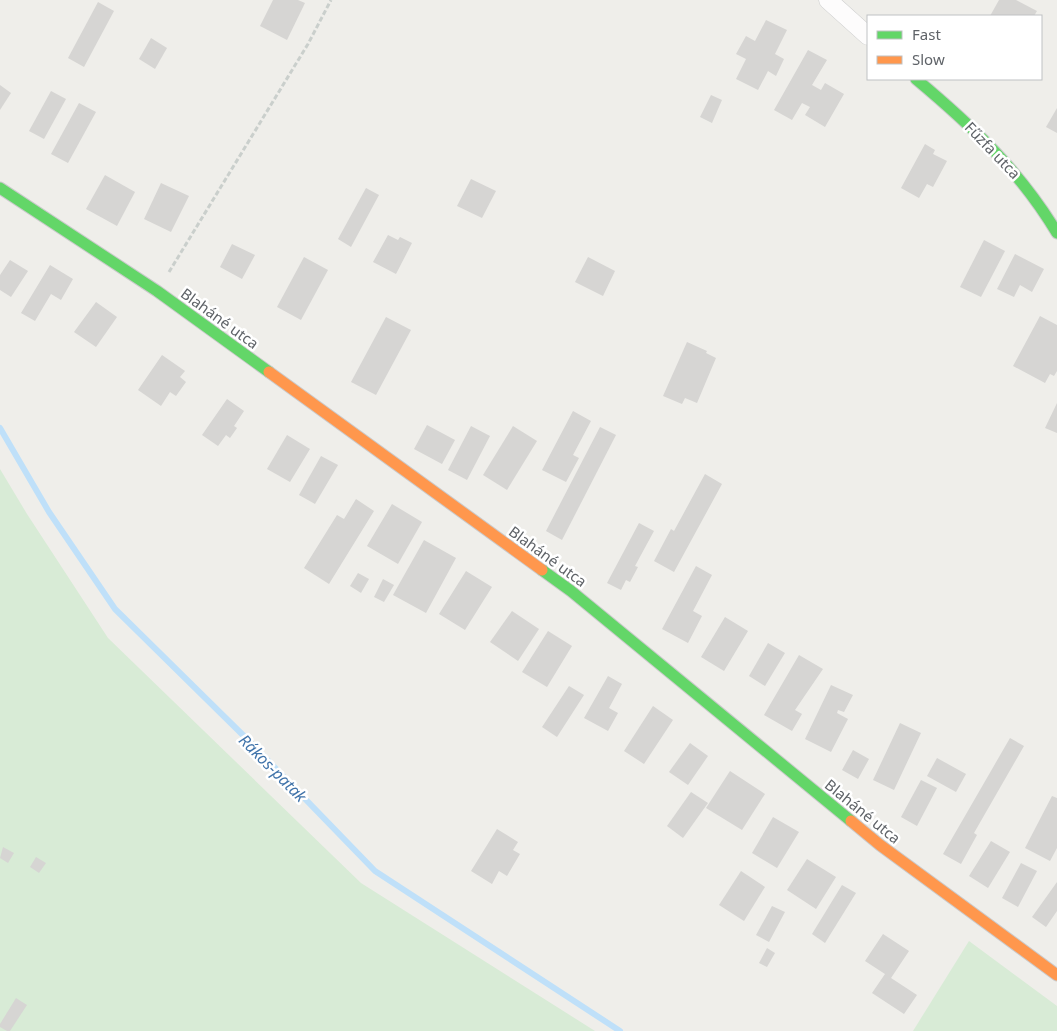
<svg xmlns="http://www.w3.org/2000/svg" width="1057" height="1031" font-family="'Noto Sans',sans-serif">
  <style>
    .green { fill: #d8ebd6 }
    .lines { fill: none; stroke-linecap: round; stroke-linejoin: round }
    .stream { stroke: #bfe0f9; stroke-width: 6 }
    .building { fill: #d6d5d3 }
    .street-casing { stroke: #cbcccc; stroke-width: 19 }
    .fast-casing { stroke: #cacacb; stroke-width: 13 }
    .slow-casing { stroke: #cacacb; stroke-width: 13 }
    .path { stroke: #cacfcc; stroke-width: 3; stroke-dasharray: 5 2.5; stroke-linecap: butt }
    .street { stroke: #fdfcfc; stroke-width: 18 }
    .fast { stroke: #63d668; stroke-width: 11 }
    .slow { stroke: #ff974d; stroke-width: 11 }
    .labels { text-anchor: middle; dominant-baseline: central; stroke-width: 5; stroke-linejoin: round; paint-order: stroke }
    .street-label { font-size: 15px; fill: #5f6368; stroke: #fff }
    .water-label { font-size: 16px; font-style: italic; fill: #4174aa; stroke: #fff }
  </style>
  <rect width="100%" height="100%" fill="#efeeea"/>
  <!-- green -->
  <g class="green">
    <path d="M0 469 27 514 108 638 361 883 595 1031H0Z"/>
    <path d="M969 941 1057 1006V1031H913Z"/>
  </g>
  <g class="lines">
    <!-- stream -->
    <path class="stream" d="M0 428 49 512 115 609 249 741 375 871 620 1031"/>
  </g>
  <!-- building -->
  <g class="building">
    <path d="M273 0H298L305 3 287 40 260 26Z"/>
    <path d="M999 0H1016L1037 11 1034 16H990Z"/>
    <path d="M98 2 114 11 84 67 68 58Z"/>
    <path d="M766 20 787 30 775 54 784 59 776 76 768 71 758 90 736 79 746 59 736 54 746 36 755 41Z"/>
    <path d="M151 38 167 48 155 69 139 59Z"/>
    <path d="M808 50 827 60 812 85 821 90 825 83 844 94 825 127 805 115 810 107 802 103 792 120 774 110Z"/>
    <path d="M0 85 11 93 0 110Z"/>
    <path d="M51 91 66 99 44 139 29 131Z"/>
    <path d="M711 95 722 100 712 123 700 117Z"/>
    <path d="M79 103 96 112 68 163 51 154Z"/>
    <path d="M1057 108V133L1046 127Z"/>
    <path d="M925 144 935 150 933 154 947 161 933 187 927 184 919 198 901 188Z"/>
    <path d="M105 175 135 192 117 226 86 209Z"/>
    <path d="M471 179 496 191 482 218 457 206Z"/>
    <path d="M161 183 189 196 171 232 144 219Z"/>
    <path d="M366 188 379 195 351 247 338 239Z"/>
    <path d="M388 235 398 240 400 237 412 243 396 274 373 262Z"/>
    <path d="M984 240 1005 251 981 297 960 287Z"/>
    <path d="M232 244 255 255 242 279 220 267Z"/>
    <path d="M1015 254 1044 269 1032 292 1020 285 1014 297 997 289Z"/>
    <path d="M304 257 328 270 301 320 277 307Z"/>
    <path d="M588 257 615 271 603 296 575 282Z"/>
    <path d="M10 260 28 271 11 297 0 290V275Z"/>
    <path d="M50 265 73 279 61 300 51 294 35 321 21 313Z"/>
    <path d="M96 302 117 317 96 347 74 332Z"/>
    <path d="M1040 316 1057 325V371L1054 376 1050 374 1045 383 1013 366Z"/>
    <path d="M386 317 411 330 376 395 351 382Z"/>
    <path d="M687 342 707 351 706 353 716 358 697 403 685 398 682 404 663 396Z"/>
    <path d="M162 355 185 371 180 377 186 382 176 396 170 392 161 406 138 390Z"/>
    <path d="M227 399 244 411 234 426 237 428 230 438 226 435 218 446 202 435Z"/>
    <path d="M1057 403V433L1045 428Z"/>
    <path d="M573 411 591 421 573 455 579 458 566 482 542 470Z"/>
    <path d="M427 425 455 440 442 464 414 449Z"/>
    <path d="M471 426 490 436 467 480 448 470Z"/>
    <path d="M513 426 537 441 507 490 483 475Z"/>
    <path d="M600 427 616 435 562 540 546 531Z"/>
    <path d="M287 435 310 449 290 482 267 469Z"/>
    <path d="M321 456 338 465 315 504 299 495Z"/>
    <path d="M705 474 722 484 674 572 654 561 671 529 674 531Z"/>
    <path d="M356 499 374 511 329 584 304 568 337 515 344 519Z"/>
    <path d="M392 504 422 522 398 564 367 546Z"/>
    <path d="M639 523 654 531 635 566 638 567 630 582 626 580 621 590 607 583Z"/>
    <path d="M424 540 456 558 426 613 393 595Z"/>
    <path d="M696 566 712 575 693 611 702 616 688 643 662 629Z"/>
    <path d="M466 571 492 587 465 630 439 614Z"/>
    <path d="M358 573 369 579 361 593 350 586Z"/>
    <path d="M383 579 394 585 384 602 374 597Z"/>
    <path d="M512 611 539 629 518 661 490 642Z"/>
    <path d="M725 617 748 631 724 671 701 657Z"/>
    <path d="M548 631 572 646 547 687 522 672Z"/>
    <path d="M768 643 785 653 765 686 749 676Z"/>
    <path d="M799 655 823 669 795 710 802 714 792 731 764 715Z"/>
    <path d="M608 676 622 684 609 708 618 713 608 731 584 718Z"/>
    <path d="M831 685 853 695 844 712 838 710 837 713 848 719 831 752 805 739Z"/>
    <path d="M569 686 584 695 557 737 542 727Z"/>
    <path d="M653 706 673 720 644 764 624 751Z"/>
    <path d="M900 723 921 733 894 790 873 780Z"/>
    <path d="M1010 738 1024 746 974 833 977 835 961 864 943 854Z"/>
    <path d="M690 743 708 756 688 785 669 772Z"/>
    <path d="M853 750 869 759 858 779 842 770Z"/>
    <path d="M937 758 966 774 956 792 927 776Z"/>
    <path d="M730 771 765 794 742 830 706 808Z"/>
    <path d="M921 780 937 788 917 826 901 817Z"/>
    <path d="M691 792 708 803 683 838 667 826Z"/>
    <path d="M1052 796 1057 798V848L1050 861 1025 848Z"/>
    <path d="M773 817 799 832 777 868 752 853Z"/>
    <path d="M497 829 518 842 513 850 520 854 507 876 499 871 492 884 471 871Z"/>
    <path d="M991 841 1010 852 988 888 969 876Z"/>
    <path d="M3 847 14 853 8 863 0 858Z"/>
    <path d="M36 857 46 863 39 873 30 867Z"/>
    <path d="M807 859 836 877 816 909 787 890Z"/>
    <path d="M1021 863 1037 871 1018 907 1002 898Z"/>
    <path d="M741 871 765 887 744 921 719 905Z"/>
    <path d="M1057 882V911L1046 927 1032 917Z"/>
    <path d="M842 885 856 893 825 943 812 934Z"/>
    <path d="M772 906 785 912 769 942 756 935Z"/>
    <path d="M883 934 909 951 891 978 917 995 904 1014 872 993 885 974 865 961Z"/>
    <path d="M767 948 775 953 767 967 759 963Z"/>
    <path d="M16 998 27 1005 10 1031H7L0 1027V1024Z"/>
  </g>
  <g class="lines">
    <!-- street casing -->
    <g class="street-casing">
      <path id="street" d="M828 0 868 36"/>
    </g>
    <!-- fast casing -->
    <g class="fast-casing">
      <g id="fast">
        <path d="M916 79C971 125 1020 171 1057 233"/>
        <path d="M0 188 157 291 269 372"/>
        <path d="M542 570 571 591 851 821"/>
      </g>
    </g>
    <!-- slow casing -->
    <g class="slow-casing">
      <g id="slow">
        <path d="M269 372 542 570"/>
        <path d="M851 821 880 845 1057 975"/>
      </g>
    </g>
    <!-- path -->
    <path class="path" d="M169 272 308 44 331 0"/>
    <!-- street -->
    <use href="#street" class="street"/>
    <!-- fast -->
    <use href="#fast" class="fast"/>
    <!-- slow -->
    <use href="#slow" class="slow"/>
  </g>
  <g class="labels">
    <!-- street labels -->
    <g class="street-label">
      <text transform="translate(993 150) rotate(46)">Fűzfa utca</text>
      <text transform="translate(220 318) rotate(36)">Blaháné utca</text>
      <text transform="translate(548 556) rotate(36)">Blaháné utca</text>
      <text transform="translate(863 811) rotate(39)">Blaháné utca</text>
    </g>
    <!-- water labels -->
    <g class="water-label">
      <text transform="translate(273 768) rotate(45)">Rákos-patak</text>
    </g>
  </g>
  <!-- legend -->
  <rect x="867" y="15" width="175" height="65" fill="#ffffff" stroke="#bfc1c3"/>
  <rect x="877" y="31" width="25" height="8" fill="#63d668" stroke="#bfc1c3"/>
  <text x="912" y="40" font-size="15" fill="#5f6368">Fast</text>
  <rect x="877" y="56" width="25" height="8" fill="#ff974d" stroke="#bfc1c3"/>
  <text x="912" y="65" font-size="15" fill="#5f6368">Slow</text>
</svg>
